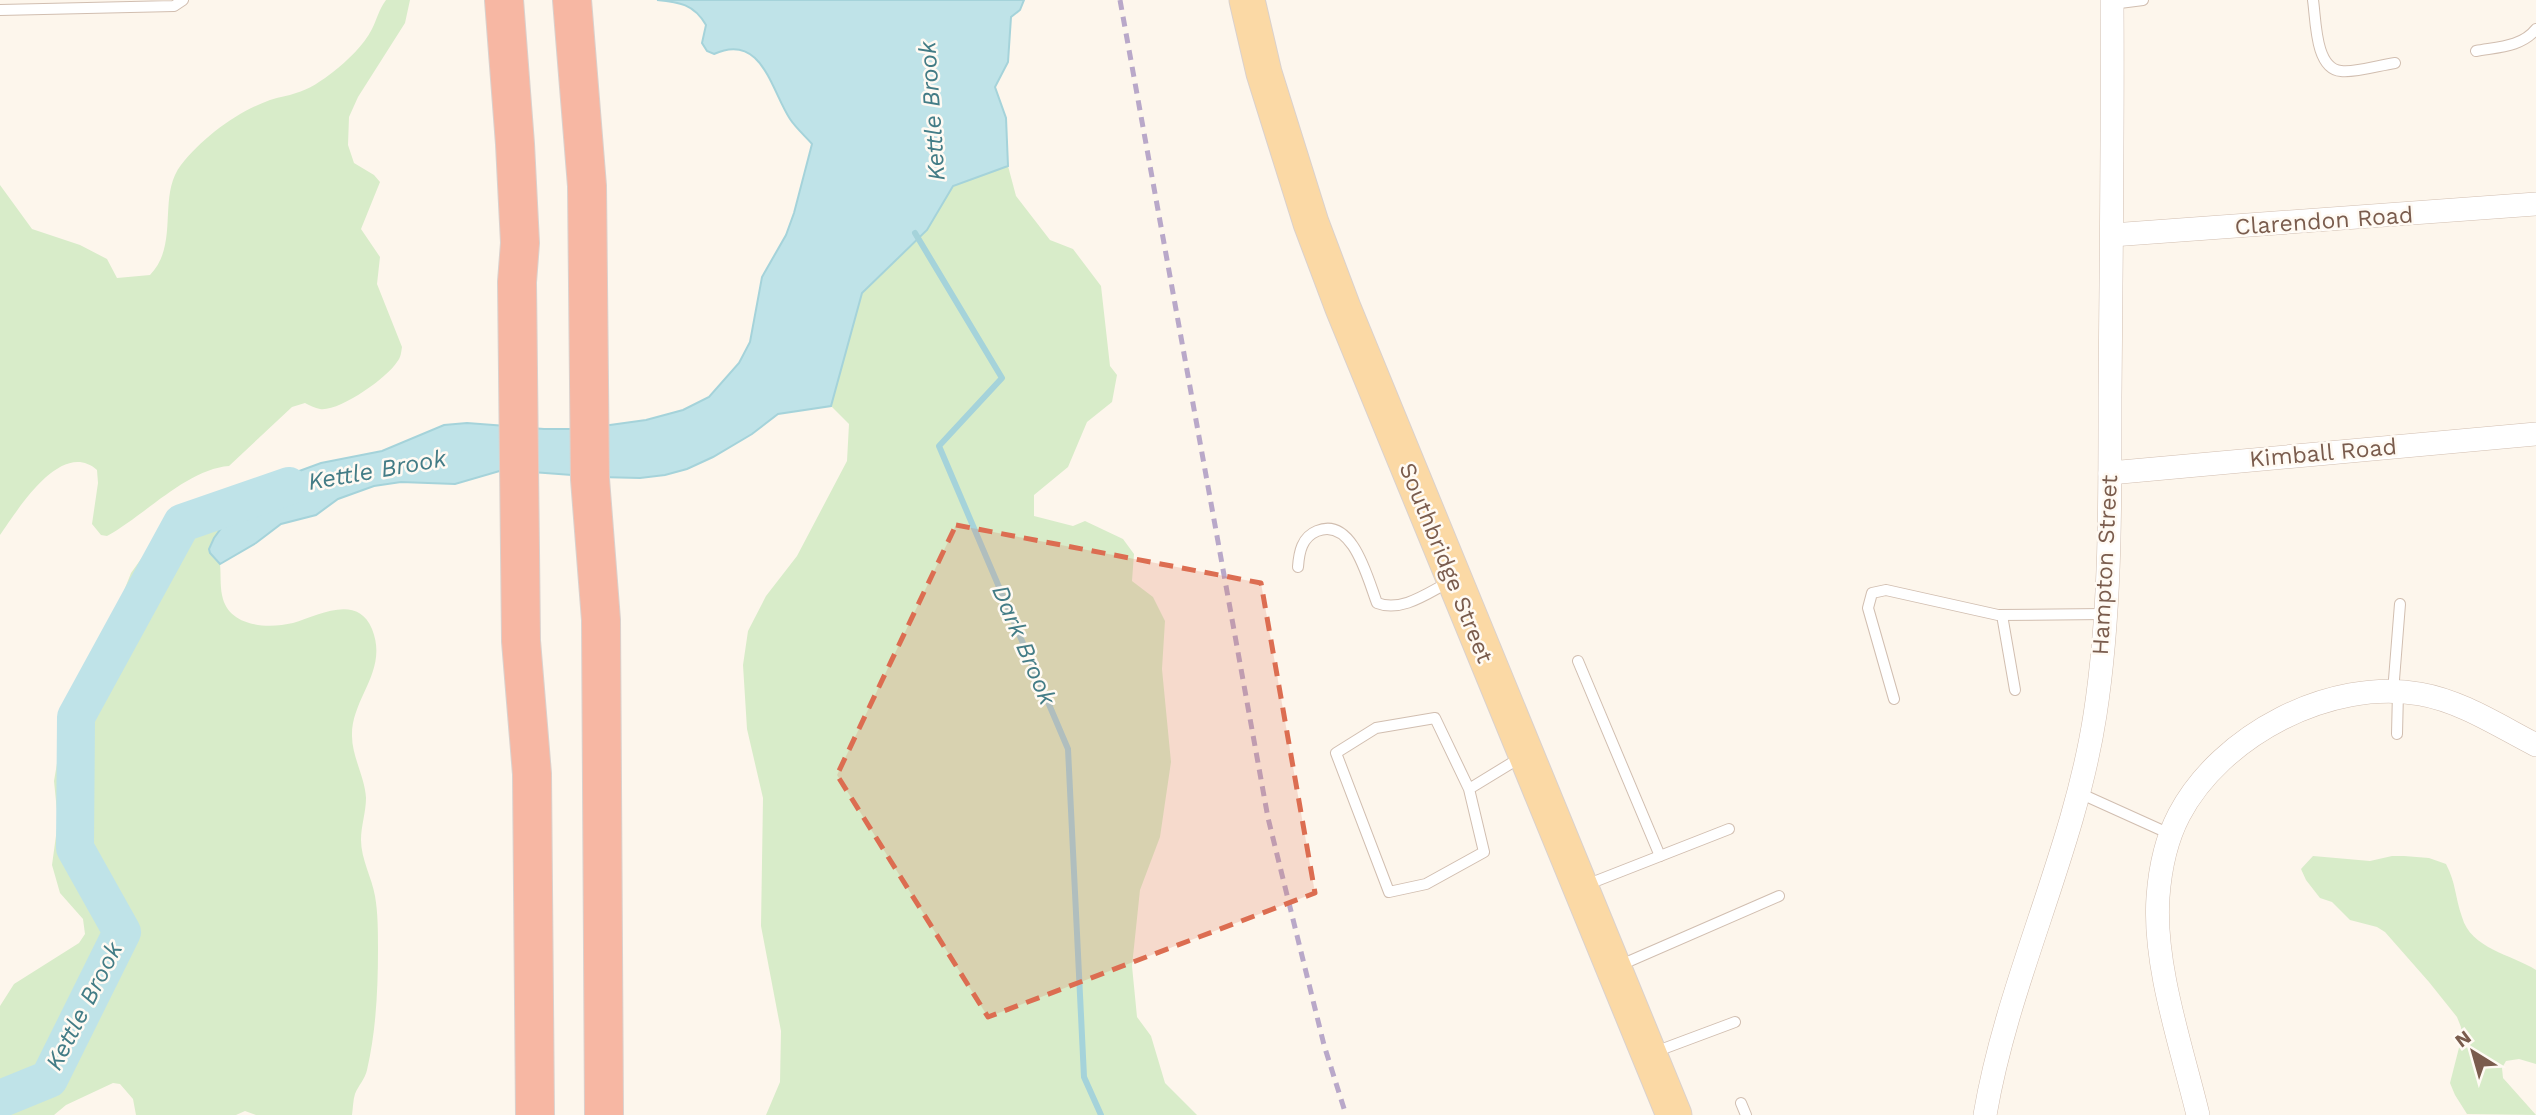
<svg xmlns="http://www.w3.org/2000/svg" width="2536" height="1115" font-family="'Work Sans',sans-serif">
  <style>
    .green { fill: #d8ecc9 }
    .water { fill: #bfe3e8; stroke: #a5d3da; stroke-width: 2 }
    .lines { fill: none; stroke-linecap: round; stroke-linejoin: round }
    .stream { stroke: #a5d3da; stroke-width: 6 }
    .river { stroke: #bfe3e8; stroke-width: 38 }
    .service-casing { stroke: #d1beb0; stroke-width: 12 }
    .minor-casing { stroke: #d1beb0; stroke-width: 24 }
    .primary-casing { stroke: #dad1cd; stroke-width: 37 }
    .motorway-casing { stroke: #dad1cd; stroke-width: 40 }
    .service { stroke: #fff; stroke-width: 10 }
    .minor { stroke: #fff; stroke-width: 23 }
    .primary { stroke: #fbd9a5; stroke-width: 35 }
    .motorway { stroke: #f7b7a3; stroke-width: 38 }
    .rail { stroke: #b9a8c9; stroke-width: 5; stroke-dasharray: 10 7; stroke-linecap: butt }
    .marked { fill: #dc6d51; fill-opacity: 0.2; stroke: #dc6d51; stroke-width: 5; stroke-dasharray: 14 9; stroke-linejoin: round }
    .labels { text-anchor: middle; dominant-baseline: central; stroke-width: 5; stroke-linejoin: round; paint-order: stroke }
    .street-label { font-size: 23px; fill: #7a5c4d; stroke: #fffaf3 }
    .water-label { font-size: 24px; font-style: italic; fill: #437c86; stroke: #fffaf3 }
  </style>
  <rect width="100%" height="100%" fill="#fdf6ec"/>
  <!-- green -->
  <g class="green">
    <path d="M386 0H410L405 23 358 97 349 117 348 145 354 163 374 175 380 182 361 229 380 257 377 284 402 347C401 353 401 357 397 362 387 378 339 412 320 409 315 408 309 405 305 403L292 407 229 466C187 469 144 516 107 536L101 535 92 524 98 483 97 470C61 438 17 511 0 535V185L32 229 80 245 107 259 117 278 150 275C180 244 157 196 181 165 203 137 237 112 270 100 279 97 288 96 296 93 308 90 323 80 333 72 347 61 364 45 372 29 377 19 379 9 386 0Z"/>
    <path d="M1008 166 1016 196 1050 240 1073 249 1101 286 1110 366 1117 375 1112 402 1087 422 1068 467 1034 495V516L1073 526 1085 521 1123 539 1134 554 1132 581 1153 597 1165 621 1162 669 1171 762 1160 837 1140 890 1132 966 1137 1017 1151 1036 1165 1083 1197 1115H766L780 1082 781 1031 761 926 763 798 747 729 743 665 748 631 766 596 797 556 847 461 849 424 831 406 862 293 927 230 953 186Z"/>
    <path d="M198 504 209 505 230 517 214 538 210 553 220 564C221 574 220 585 222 595 228 627 267 629 293 623 318 616 357 593 372 629 389 671 351 698 352 736 352 757 365 777 366 798 366 812 361 826 361 840 361 859 372 878 375 896 378 913 378 932 378 949 378 990 376 1031 367 1070 365 1079 358 1086 355 1094 353 1100 353 1108 352 1115H256L245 1111 236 1115H136L133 1099 120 1084 113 1083 66 1105 54 1115H0V1006L14 984 79 943 85 934 83 919 60 893 52 865 58 821 54 781 63 728 76 683 86 662 114 616 131 573 166 524 181 510Z"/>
    <path d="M2313 856 2370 861 2392 856H2404L2429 858 2446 864C2456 883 2455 897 2462 917 2471 949 2511 954 2536 970V1064L2519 1059 2506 1061 2502 1068 2503 1078 2536 1115 2467 1114 2455 1095 2450 1083 2462 1036 2461 1027 2457 1017 2429 982 2385 932 2377 927 2350 920 2332 902 2320 898 2306 880 2301 869Z"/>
  </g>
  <!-- water -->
  <path class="water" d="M657 0H1024L1020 10 1011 17 1008 62 995 87 1006 118 1008 166 953 186 927 230 862 293 831 406 778 414 752 434 713 457 687 469 665 475 640 478 599 477 503 470 455 484 401 482 374 486 338 499 316 515 281 524 256 543 220 564 210 553 209 549 214 538 244 497 283 477 321 463 382 451 444 425 467 423 544 429H581L646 420 683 410 709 397 739 363 750 342 762 277 786 235 794 213 812 144C805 136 796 128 790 119 771 90 762 32 714 54L707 51 702 43 706 25C694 4 679 2 657 0Z"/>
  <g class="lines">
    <!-- stream -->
    <path class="stream" d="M915 233 1002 378 939 446 1068 749 1084 1077 1101 1115"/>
    <!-- river -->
    <path class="river" d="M0 1099 49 1079 122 932 75 848 76 717 182 523 289 486"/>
    <!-- service casing -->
    <g class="service-casing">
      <g id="service">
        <path d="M2313 0C2316 20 2315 69 2341 71 2355 73 2380 65 2395 63"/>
        <path d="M2112 4 2143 0"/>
        <path d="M0 10 174 6 183 0"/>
        <path d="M2476 51C2497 47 2522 47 2536 29"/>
        <path d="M1298 567C1299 552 1302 537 1317 531 1353 516 1368 580 1377 603 1402 613 1429 592 1451 581"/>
        <path d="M2002 615 2015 690"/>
        <path d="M1578 661 1660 856"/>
        <path d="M2393 692 2400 604"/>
        <path d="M1894 699 1868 608 1872 593 1886 590 1998 615 2104 614"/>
        <path d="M2397 734 2398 692"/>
        <path d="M1469 789 1484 852 1426 884 1389 892 1336 753 1376 728 1435 718 1469 789 1523 756"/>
        <path d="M2077 792 2170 834"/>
        <path d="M1586 885 1729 829"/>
        <path d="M1616 967 1779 896"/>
        <path d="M1652 1053 1735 1022"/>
        <path d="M1741 1103 1746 1115"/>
      </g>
    </g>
    <!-- minor casing -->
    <g class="minor-casing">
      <g id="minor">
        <path d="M2112 235 2536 204"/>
        <path d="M2110 473 2536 434"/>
        <path d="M1985 1115C2008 979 2074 852 2095 715 2111 611 2110 503 2110 398 2111 265 2113 133 2112 0"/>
        <path d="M2198 1115C2182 1048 2153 965 2158 897 2160 869 2166 840 2179 815 2221 735 2330 678 2420 694 2461 701 2499 726 2536 745"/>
      </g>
    </g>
    <!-- primary casing -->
    <g class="primary-casing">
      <path id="primary" d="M1247 0 1264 73 1311 223 1343 308 1674 1115"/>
    </g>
    <!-- motorway casing -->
    <g class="motorway-casing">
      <g id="motorway">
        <path d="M504 0 515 144 520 243 517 282 521 641 532 774 535 1115"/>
        <path d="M572 0 587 186 590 479 601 620 604 1115"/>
      </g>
    </g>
    <!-- service -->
    <use href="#service" class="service"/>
    <!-- minor -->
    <use href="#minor" class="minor"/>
    <!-- primary -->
    <use href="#primary" class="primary"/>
    <!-- motorway -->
    <use href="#motorway" class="motorway"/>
    <!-- rail -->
    <path class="rail" d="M1120 0 1268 818 1324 1045 1346 1115"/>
  </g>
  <!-- marked area -->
  <path class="marked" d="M956 525 1261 583 1315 893 988 1017 837 775Z"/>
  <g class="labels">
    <!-- street labels -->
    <g class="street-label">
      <text transform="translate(2324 221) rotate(-4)">Clarendon Road</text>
      <text transform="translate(2323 453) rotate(-5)">Kimball Road</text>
      <text transform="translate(1446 563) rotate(68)">Southbridge Street</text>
      <text transform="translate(2105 565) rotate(-87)">Hampton Street</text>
    </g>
    <!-- water labels -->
    <g class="water-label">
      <text transform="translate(932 111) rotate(-94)">Kettle Brook</text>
      <text transform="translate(377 470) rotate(-10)">Kettle Brook</text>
      <text transform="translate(1024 645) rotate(67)">Dark Brook</text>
      <text transform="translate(84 1006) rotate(-63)">Kettle Brook</text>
    </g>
  </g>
  <!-- north arrow -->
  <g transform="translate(2473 1052) rotate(323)" stroke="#fffaf3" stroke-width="5" paint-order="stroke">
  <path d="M0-5L12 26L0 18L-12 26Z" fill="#7a5c4d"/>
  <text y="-10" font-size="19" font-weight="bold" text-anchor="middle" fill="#7a5c4d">N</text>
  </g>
</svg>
